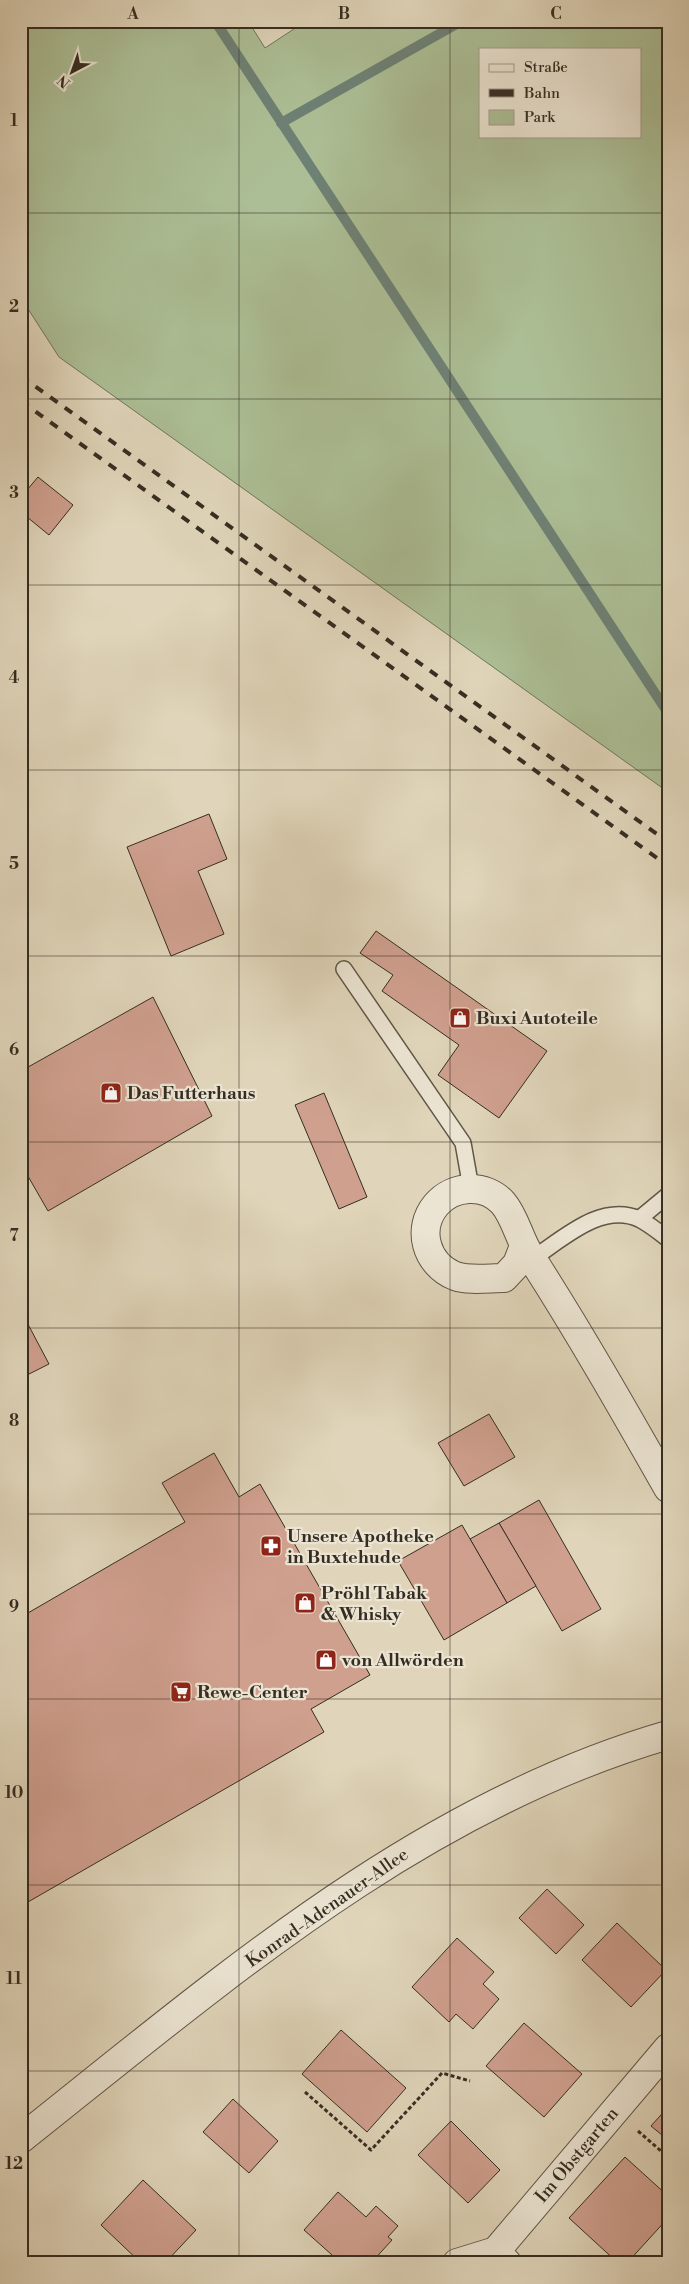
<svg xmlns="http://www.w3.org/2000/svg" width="689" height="2284" font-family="'Libre Bodoni',serif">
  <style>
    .green { fill: #acbe95; stroke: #70765c; fill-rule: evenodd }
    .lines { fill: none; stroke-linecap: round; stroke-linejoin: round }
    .stream { stroke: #6e8175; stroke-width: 10 }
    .building { fill: #d0a08f; stroke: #352d22 }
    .service-casing { stroke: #605748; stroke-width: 18 }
    .minor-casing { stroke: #605748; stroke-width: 30 }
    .tertiary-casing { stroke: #605748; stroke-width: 30 }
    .path { stroke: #352d22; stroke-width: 3; stroke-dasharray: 4 2.5; stroke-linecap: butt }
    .service { stroke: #ebe4d2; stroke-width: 15 }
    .minor { stroke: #ebe4d2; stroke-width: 28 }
    .tertiary { stroke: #ebe4d2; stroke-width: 28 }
    .rail { stroke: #352d22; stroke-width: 4; stroke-dasharray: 9 9; stroke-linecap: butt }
    .grid { fill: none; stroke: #352d22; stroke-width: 1; stroke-opacity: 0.55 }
    .labels { text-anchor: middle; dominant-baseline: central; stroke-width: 4.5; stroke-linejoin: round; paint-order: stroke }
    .poi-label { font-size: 18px; font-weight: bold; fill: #352d22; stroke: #ebe4d2; text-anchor: start }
    .street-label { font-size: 18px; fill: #352d22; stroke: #ebe4d2 }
    .neatline { fill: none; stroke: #352d22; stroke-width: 2 }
    .grid-label { font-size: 16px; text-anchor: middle; font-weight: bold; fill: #352d22 }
  </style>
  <rect width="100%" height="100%" fill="#e0d5ba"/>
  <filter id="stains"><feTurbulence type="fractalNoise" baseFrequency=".004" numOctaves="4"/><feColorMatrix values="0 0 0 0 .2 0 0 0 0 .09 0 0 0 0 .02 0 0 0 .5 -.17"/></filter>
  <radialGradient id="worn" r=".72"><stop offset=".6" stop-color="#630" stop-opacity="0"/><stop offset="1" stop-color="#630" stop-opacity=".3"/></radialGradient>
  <!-- green -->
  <path class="green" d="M21 21H248L265 48 306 21H668V792L59 357 21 298ZM480 49H640V136H480Z"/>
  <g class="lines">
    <!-- stream -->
    <g class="stream">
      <path d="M215 21 668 713"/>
      <path d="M281 123 462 21"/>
    </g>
  </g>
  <!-- building -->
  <g class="building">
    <path d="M38 477 73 505 49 535 21 512V497Z"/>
    <path d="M209 814 227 859 198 871 224 934 171 956 127 847Z"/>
    <path d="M376 931 547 1051 499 1118 438 1075 459 1045 382 991 393 975 360 953Z"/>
    <path d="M153 997 212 1116 48 1211 21 1164V1071Z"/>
    <path d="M324 1093 367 1197 339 1209 295 1105Z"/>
    <path d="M21 1311 49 1364 21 1378Z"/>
    <path d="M489 1414 515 1457 464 1486 438 1443Z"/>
    <path d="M214 1453 239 1497 260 1484 370 1675 311 1709 324 1732 21 1906V1617L185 1522 162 1483Z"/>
    <path d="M539 1500 601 1609 562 1631 499 1523Z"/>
    <path d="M499 1523 536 1586 507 1603 470 1539Z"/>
    <path d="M462 1525 507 1603 444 1640 398 1561Z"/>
    <path d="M668 1856V1872L662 1859Z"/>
    <path d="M547 1889 584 1925 556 1954 519 1918Z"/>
    <path d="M617 1923 666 1970 631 2007 582 1960Z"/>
    <path d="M457 1938 494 1972 483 1984 499 1999 473 2029 456 2014 449 2022 412 1987Z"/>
    <path d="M524 2023 582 2074 544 2117 486 2066Z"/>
    <path d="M341 2030 406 2088 367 2132 302 2074Z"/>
    <path d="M233 2099 278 2141 249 2173 203 2132Z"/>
    <path d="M668 2107V2140L651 2126Z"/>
    <path d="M451 2121 500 2170 468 2203 418 2155Z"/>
    <path d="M625 2157 668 2196V2218L627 2263H618L569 2218Z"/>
    <path d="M143 2180 196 2230 165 2263H141L101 2225Z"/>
    <path d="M338 2192 366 2217 376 2206 398 2226 388 2237 392 2240 371 2263H341L304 2230Z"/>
  </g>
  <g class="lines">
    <!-- service casing -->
    <g class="service-casing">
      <g id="service">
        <path d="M344 969 463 1143 471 1188"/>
        <path d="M639 1219 668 1195"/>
        <path d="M532 1259C563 1239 601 1202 639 1219 649 1224 659 1232 668 1239"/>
      </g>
    </g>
    <!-- minor casing -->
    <g class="minor-casing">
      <g id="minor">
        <path d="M524 1246 517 1264 504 1278C489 1278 469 1281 455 1276 426 1264 416 1229 436 1205 453 1185 485 1183 503 1203 515 1217 519 1238 529 1254 578 1330 623 1409 668 1488"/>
        <path d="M457 2263 496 2251"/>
        <path d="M507 2263 496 2251 668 2048"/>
      </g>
    </g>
    <!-- tertiary casing -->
    <g class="tertiary-casing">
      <path id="tertiary" d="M21 2139C220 1981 419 1807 668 1735"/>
    </g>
    <!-- path -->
    <g class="path">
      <path d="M305 2092 371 2150 442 2073 470 2081"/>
      <path d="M638 2131 668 2157"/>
    </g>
    <!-- service -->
    <use href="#service" class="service"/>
    <!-- minor -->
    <use href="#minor" class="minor"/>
    <!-- tertiary -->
    <use href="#tertiary" class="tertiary"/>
    <!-- rail -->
    <g class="rail">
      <path d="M21 376 668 842"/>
      <path d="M21 401 668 866"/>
    </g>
  </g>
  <!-- grid -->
  <path class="grid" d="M239 21V2263M450 21V2263M21 213H668M21 399H668M21 585H668M21 770H668M21 956H668M21 1142H668M21 1328H668M21 1514H668M21 1699H668M21 1885H668M21 2071H668"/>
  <!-- icons -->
  <defs>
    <g id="shop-square" transform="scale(1.125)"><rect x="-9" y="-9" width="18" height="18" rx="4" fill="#8f2418" stroke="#ebe4d2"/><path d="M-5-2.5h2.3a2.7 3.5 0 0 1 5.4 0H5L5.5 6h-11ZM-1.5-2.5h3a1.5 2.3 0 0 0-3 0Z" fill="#fff"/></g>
    <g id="pharmacy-square" transform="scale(1.125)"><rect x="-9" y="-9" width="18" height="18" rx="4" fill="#8f2418" stroke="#ebe4d2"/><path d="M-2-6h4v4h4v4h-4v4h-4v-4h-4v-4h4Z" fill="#fff"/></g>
    <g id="supermarket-square" transform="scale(1.125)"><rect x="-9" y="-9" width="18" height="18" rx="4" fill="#8f2418" stroke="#ebe4d2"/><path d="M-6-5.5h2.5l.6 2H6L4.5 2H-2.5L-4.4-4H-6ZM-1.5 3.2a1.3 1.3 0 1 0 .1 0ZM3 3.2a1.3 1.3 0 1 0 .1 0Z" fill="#fff"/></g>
  </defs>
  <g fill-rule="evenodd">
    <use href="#shop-square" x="460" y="1018"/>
    <use href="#shop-square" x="111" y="1093"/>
    <use href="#pharmacy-square" x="271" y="1546"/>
    <use href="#shop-square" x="305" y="1603"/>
    <use href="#shop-square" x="326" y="1660"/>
    <use href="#supermarket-square" x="181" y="1692"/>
  </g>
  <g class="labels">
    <!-- poi labels -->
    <g class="poi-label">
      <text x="476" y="1018">Buxi Autoteile</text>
      <text x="127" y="1093">Das Futterhaus</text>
      <text x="287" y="1536">Unsere Apotheke<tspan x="287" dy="21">in Buxtehude</tspan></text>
      <text x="321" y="1593">Pröhl Tabak<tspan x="321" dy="21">&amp; Whisky</tspan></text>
      <text x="342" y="1660">von Allwörden</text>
      <text x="197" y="1692">Rewe-Center</text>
    </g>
    <!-- street labels -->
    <g class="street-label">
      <text transform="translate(327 1908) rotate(-35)">Konrad-Adenauer-Allee</text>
      <text transform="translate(577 2155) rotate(-50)">Im Obstgarten</text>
    </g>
  </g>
  <!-- margin -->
  <rect width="689" height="2284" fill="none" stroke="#e0d5ba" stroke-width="55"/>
  <!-- legend -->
  <rect x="479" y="48" width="162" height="90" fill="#ebe4d2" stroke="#a29b8c"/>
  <rect x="489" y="64" width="25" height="8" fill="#ebe4d2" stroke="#a29b8c"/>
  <text x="524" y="72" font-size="15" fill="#352d22">Straße</text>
  <rect x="489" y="89" width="25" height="8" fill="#352d22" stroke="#a29b8c"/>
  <text x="524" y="98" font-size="15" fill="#352d22">Bahn</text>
  <rect x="489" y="110" width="25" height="15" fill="#acbe95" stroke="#a29b8c"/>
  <text x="524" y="122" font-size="15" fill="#352d22">Park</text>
  <!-- north arrow -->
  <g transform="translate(72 72) rotate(221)" stroke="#ebe4d2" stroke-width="4" paint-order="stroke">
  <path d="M0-4L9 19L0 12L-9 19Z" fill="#352d22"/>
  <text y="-8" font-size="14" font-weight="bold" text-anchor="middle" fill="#352d22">N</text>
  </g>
  <rect x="28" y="28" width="634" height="2228" class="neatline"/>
  <g class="grid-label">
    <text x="133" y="19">A</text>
    <text x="344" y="19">B</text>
    <text x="556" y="19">C</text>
    <text x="14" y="126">1</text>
    <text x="14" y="312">2</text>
    <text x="14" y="498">3</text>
    <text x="14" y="683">4</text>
    <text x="14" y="869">5</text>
    <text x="14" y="1055">6</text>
    <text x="14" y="1241">7</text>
    <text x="14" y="1426">8</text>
    <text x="14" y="1612">9</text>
    <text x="14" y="1798">10</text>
    <text x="14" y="1984">11</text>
    <text x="14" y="2169">12</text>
  </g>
  <rect width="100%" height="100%" filter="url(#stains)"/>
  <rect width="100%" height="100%" fill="url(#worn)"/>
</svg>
